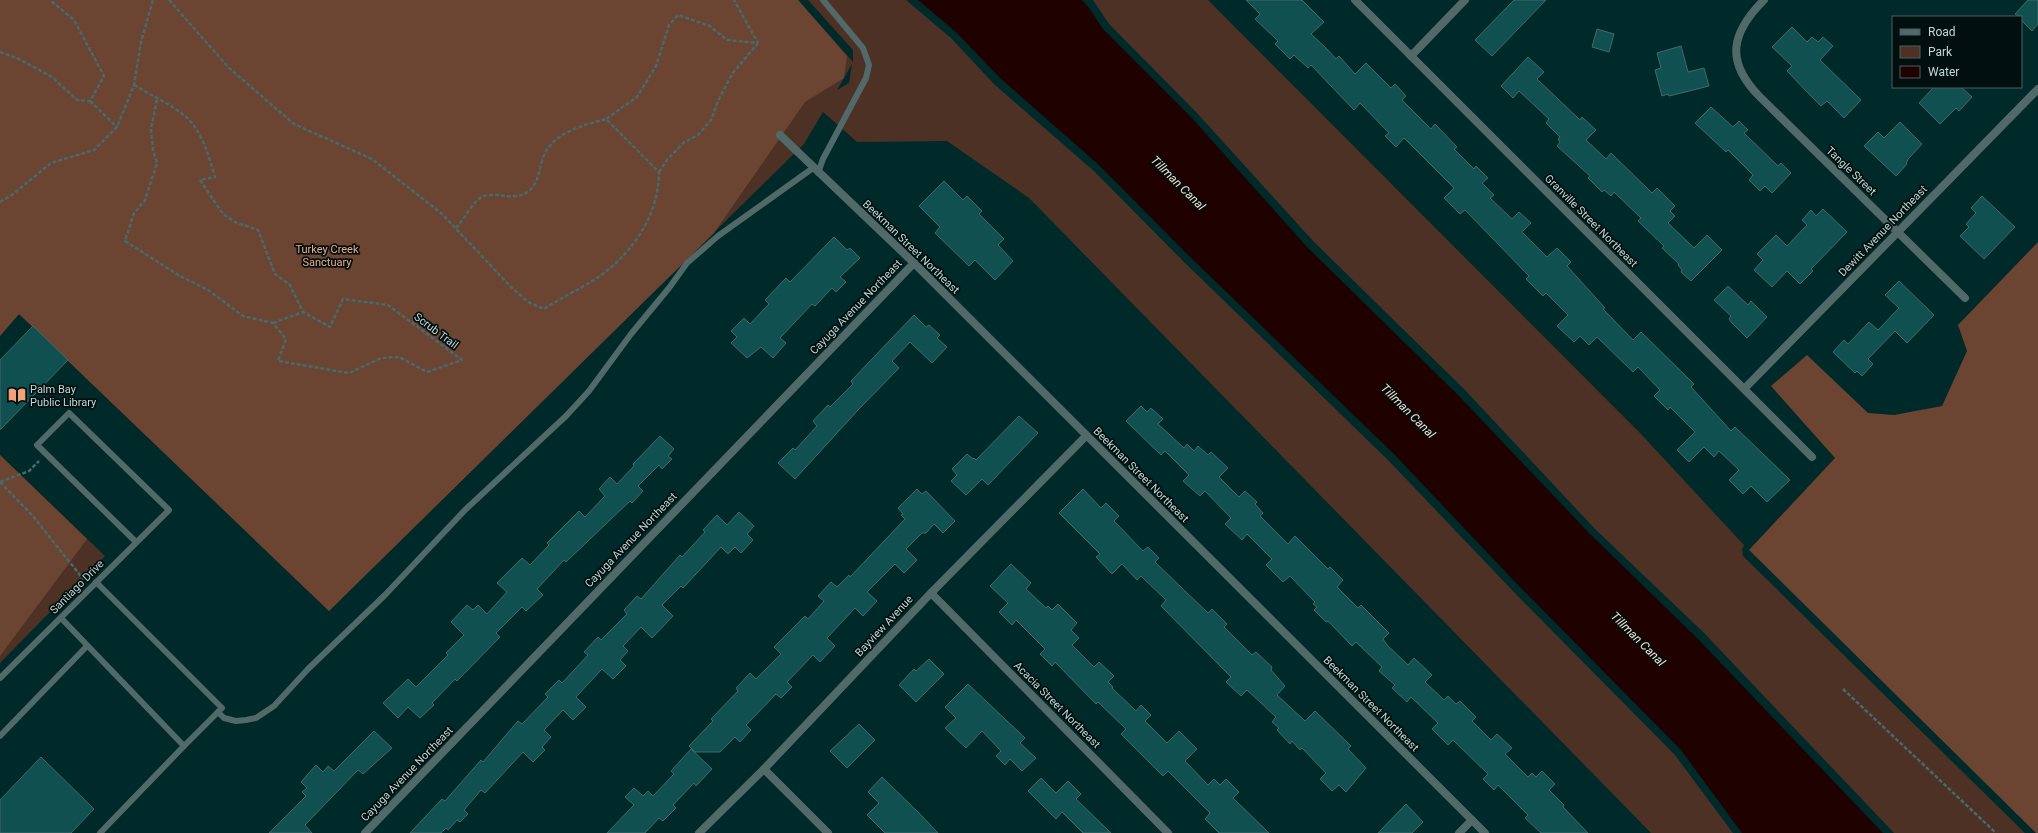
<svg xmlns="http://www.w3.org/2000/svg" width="2038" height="833" font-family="Roboto,sans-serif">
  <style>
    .green { fill: #4c3124; fill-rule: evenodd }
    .forest { fill: #6b4432 }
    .water { fill: #1f0200 }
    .building { fill: #105051; stroke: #426a6b }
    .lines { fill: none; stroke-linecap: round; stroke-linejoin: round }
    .path { stroke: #486a6a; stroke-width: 2.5; stroke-dasharray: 4 2; stroke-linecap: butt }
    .service { stroke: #526969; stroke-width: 6 }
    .minor { stroke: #526969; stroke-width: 8 }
    .labels { text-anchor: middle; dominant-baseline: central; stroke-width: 3.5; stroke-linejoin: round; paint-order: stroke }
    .street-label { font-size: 11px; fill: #c2d7d7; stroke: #010f0f }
    .park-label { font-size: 11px; fill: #efac8b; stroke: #010f0f }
    .poi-label { font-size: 11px; fill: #c2d7d7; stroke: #010f0f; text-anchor: start }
    .water-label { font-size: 12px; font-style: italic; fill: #faded0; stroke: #010f0f }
  </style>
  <rect width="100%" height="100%" fill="#00292a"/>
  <!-- green -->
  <g class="green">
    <path d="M0 0H798L853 62V50L808 0H906L951 38 994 84 1095 172 1181 259 1388 460 1511 589 1675 755 1733 833H1651L1029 198 947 141 857 142 823 112 804 144 329 611 19 314 0 336ZM852 64 849 83 837 90Z"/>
    <path d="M1093 0H1208L1641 434 1744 545 1742 550 1743 556 2025 833H1894L1704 633 1594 528 1464 389 1313 241 1196 112 1109 24Z"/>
    <path d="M0 455 105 556 0 663Z"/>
  </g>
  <!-- forest -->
  <g class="forest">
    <path d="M0 0H798L847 56 844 78 805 102 714 233 329 611 19 314 0 336Z"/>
    <path d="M2038 242V833H2036L1749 550 1835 458 1771 386 1807 355 1868 413 1894 415 1942 406 1967 351 1958 325Z"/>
    <path d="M0 455 87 539 0 656Z"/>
  </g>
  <!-- water -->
  <path class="water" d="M918 0H1082L1089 8 1103 29 1191 117 1307 247 1458 395 1589 533 1698 639 1883 833H1742L1681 750 1516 583 1394 454 1186 253 1100 166 1000 78 956 32Z"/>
  <!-- building -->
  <g class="building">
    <path d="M1246 0H1302L1324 22 1311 34 1326 48 1336 59 1339 56 1355 74 1366 63 1391 88 1395 84 1406 96 1402 100 1431 129 1435 124 1457 147 1454 149 1474 169 1476 166 1488 178 1482 183 1494 195 1490 198 1512 219 1519 212 1531 223 1522 232 1547 257 1557 248 1571 262 1567 266 1605 308 1603 309 1633 340 1641 332 1694 384 1691 387 1731 431 1735 427 1790 480 1767 502 1751 486 1743 494 1729 480 1739 470 1719 451 1714 457 1704 447 1689 462 1677 450 1695 432 1670 407 1668 410 1654 396 1660 390 1638 367 1633 372 1597 337 1589 345 1580 336 1574 342 1557 326 1568 315 1546 293 1543 296 1526 279 1529 276 1465 210 1460 214 1444 198 1454 188 1404 138 1396 147 1385 136 1389 133 1360 103 1354 110 1311 65 1308 68 1294 55 1290 59 1275 44 1278 41 1255 19 1260 14Z"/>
    <path d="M1514 0H1546L1492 56 1475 40Z"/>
    <path d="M2028 0H2038V24L2032 31 2021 20V17L2015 14Z"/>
    <path d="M1792 27 1807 42 1812 37 1818 42 1823 37 1833 46 1820 60 1861 100 1844 118 1827 101 1821 106 1810 95 1787 71 1792 66 1772 47Z"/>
    <path d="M1597 29 1614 34 1609 52 1592 47Z"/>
    <path d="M1681 46 1688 72 1704 68 1709 86 1669 96 1668 94 1662 96 1655 70 1661 68 1657 53Z"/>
    <path d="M1528 57 1544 72 1537 79 1580 120 1582 117 1596 130 1586 140 1606 159 1611 153 1652 193 1657 188 1675 206 1670 211 1675 216 1668 223 1694 248 1707 235 1722 250 1691 281 1681 272 1682 270 1678 265 1679 264 1662 248 1664 246 1638 221 1641 218 1614 192 1611 196 1604 190 1602 192 1588 178 1590 176 1557 146 1560 142 1558 139 1560 137 1546 123 1549 119 1519 91 1513 98 1501 86Z"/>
    <path d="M1934 87H1961L1972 97 1959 111 1956 108 1940 124 1919 103Z"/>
    <path d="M1711 107 1733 127 1739 121 1748 130 1744 133 1778 166 1781 163 1791 173 1772 193 1765 186 1760 191 1749 180 1753 175 1728 150 1726 152 1695 123Z"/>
    <path d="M1900 122 1922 144 1909 158 1906 163 1907 164 1896 176 1864 146 1878 132 1884 138Z"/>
    <path d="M944 181 963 200 967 196 982 211 979 214 1004 239 998 245 1013 261 995 280 975 260 969 266 935 233 940 227 919 206Z"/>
    <path d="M1982 196 2015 227 1984 259 1960 236 1969 227 1966 224 1976 213 1971 208Z"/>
    <path d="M1823 209 1847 232 1811 269 1813 271 1800 284 1787 271 1772 287 1754 270 1763 260 1757 254 1776 235 1787 246 1807 225 1802 220 1811 210 1816 216Z"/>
    <path d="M834 237 847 250 850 248 860 258 840 277 846 282 836 292 832 288 815 306 812 304 780 338 786 343 773 358 761 347 747 358 731 343 737 337 731 331 744 318 750 324 769 304 765 300 786 278 790 282Z"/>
    <path d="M1899 281 1934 315 1907 343 1895 331 1868 359 1873 364 1862 376 1857 371 1855 373 1833 352 1844 340 1848 344 1869 322 1878 330 1899 308 1885 295Z"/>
    <path d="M1728 286 1748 305 1751 301 1767 317 1747 338 1731 322 1729 319 1731 316 1714 300Z"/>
    <path d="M914 315 926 327 929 325 940 335 937 338 947 347 932 363 910 342 892 361 899 368 858 410 795 479 778 463 793 448 795 450 817 426 813 421 828 405 830 407 853 384 851 381Z"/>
    <path d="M33 326 68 360 0 430V360Z"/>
    <path d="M1141 406 1147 412 1151 408 1163 419 1158 424 1184 448 1187 444 1194 451 1198 446 1208 455 1211 452 1228 468 1219 477 1239 497 1245 491 1257 502 1255 504 1263 513 1260 516 1288 544 1295 536 1328 569 1330 567 1343 580 1337 587 1358 608 1361 605 1389 633 1383 639 1387 645 1408 665 1414 658 1432 675 1425 682 1444 700 1448 696 1456 704 1460 701 1476 717 1472 721 1491 740 1497 734 1512 748 1505 754 1528 777 1532 773 1536 777 1542 771 1555 784 1549 790 1564 805 1563 807 1588 833H1541L1525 818 1528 815 1498 785 1494 790 1483 779 1488 774 1453 740 1448 745 1432 729 1438 723 1411 697 1407 702 1392 688 1395 685 1379 671 1382 667 1356 642 1352 646 1328 621 1326 622 1314 610 1317 607 1313 604 1315 602 1290 576 1283 582 1266 565 1272 559 1247 534 1242 540 1225 524 1231 518 1205 491 1200 496 1183 481 1189 475 1165 451 1161 455 1126 421Z"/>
    <path d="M1019 416 1038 433 988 485 982 479 966 495 951 481 957 475 952 469 967 454 973 459 974 458 976 460Z"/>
    <path d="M660 436 674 449 668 456 672 459 662 469 659 465 638 486 643 491 632 503 630 501 566 562 564 560 537 589 543 595 526 611 522 607 496 633 500 637 457 681 455 679 432 703 434 705 420 718 408 707 398 718 383 703 408 679 416 687 448 655 446 653 464 635 451 622 467 605 473 610 478 605 487 614 507 592 497 583 522 558 530 565 549 545 547 543 579 511 585 517 605 496 599 489 610 477 617 484 634 466 633 464Z"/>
    <path d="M917 489 922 494 926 491 955 521 943 533 934 524 926 533H922L906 549 917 560 904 573 895 564 867 592 877 601 863 616 855 608 827 638 835 646 820 662 813 655 787 682 792 687 781 698 776 694 746 725 751 730 740 742 735 737 720 752H695L689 746 713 721 711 719 738 691 736 688 750 673 756 679 781 654 774 647 805 616 808 619 824 601 818 596 831 582 837 587 849 575 850 577 905 519 901 515 903 514 898 508Z"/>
    <path d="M1083 489 1101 508 1106 503 1119 516 1114 521 1143 551 1148 547 1159 558 1155 562 1184 590 1208 613 1212 609 1227 624 1224 627 1252 655 1256 652 1272 667 1271 670 1285 686 1277 695 1305 721 1315 711 1351 746 1348 749 1366 768 1346 792 1339 785 1332 791 1320 779 1326 773 1302 748 1300 750 1292 741 1290 744 1277 730 1279 728 1272 722 1276 717 1247 690 1241 696 1226 682 1231 677 1161 606 1166 600 1141 576 1137 580 1122 564 1112 574 1096 557 1100 554 1059 513Z"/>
    <path d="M739 512 754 526 747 534 753 540 741 553 735 547 728 554 721 547 683 588 681 586 662 605 673 616 652 638 641 627 623 646 628 651 620 660 626 666 613 679 602 669 576 697 586 707 573 720 563 710 544 730 551 737 542 747 545 750 533 762 523 752 485 793 481 790 464 810 468 814 460 822 457 820 448 830 446 828 441 833H410L442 799 445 801 481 760 483 762 518 721 522 724 548 697 545 694 559 680 562 683 588 655 584 652 598 637 601 640 627 614 624 610 637 596 641 599 680 555 682 557 705 532 703 530 717 515 727 525Z"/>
    <path d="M1011 564 1031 583 1026 589 1046 608 1048 606 1052 610 1058 604 1077 623 1071 630 1079 638 1072 645 1094 667 1099 662 1114 676 1108 682 1113 687 1112 688 1136 711 1141 705 1151 715 1145 721 1167 743 1179 731 1197 749 1185 761 1208 785 1214 779 1220 785 1226 779 1239 792 1233 798 1269 833H1219L1205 819 1210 813 1168 771 1163 776 1121 734 1126 729 1098 702 1096 704 1055 662 1052 666 1040 654 1045 649 1016 620 1012 625 999 612 1008 603 990 586Z"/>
    <path d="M929 659 944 674 916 702 899 685 914 669 916 671Z"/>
    <path d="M968 684 1025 738 1020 743 1036 758 1022 771 1010 759 1005 765 996 756 1001 751 982 731 966 748 945 728 956 718 945 707Z"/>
    <path d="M859 724 875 740 847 768 830 751Z"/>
    <path d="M374 731 392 748 363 774 358 770 305 825 312 833H269L306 796 302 792 307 788 301 782 316 765 323 772 328 766 334 771Z"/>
    <path d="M691 749 712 769 696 786 694 783 673 805 676 808 663 821 659 818 645 833H607L634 805 625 797 634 788 643 796 648 791 653 796 674 774 671 771Z"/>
    <path d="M41 757 94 809 71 833H0V800Z"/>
    <path d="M882 777 919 813 938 833H885L867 815 879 803 868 792Z"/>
    <path d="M1041 778 1056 793 1068 781 1081 794 1076 799 1111 833H1083L1062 812 1056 819 1028 791Z"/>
    <path d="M1406 804 1423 822 1412 833H1378Z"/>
  </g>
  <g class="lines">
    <!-- path -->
    <g class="path">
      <path d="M169 0 229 68 294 124 372 159 441 213 511 287 528 302 544 309C565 295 590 285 609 269 638 245 659 210 659 172L606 119 637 97 656 66 669 25 678 15 710 26 727 40 758 43 734 0"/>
      <path d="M0 52 19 59 52 77 77 100 90 101 104 76 74 20 50 0"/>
      <path d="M134 85C151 95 170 104 185 116 202 130 209 157 215 177L200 180 223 214 235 222 258 230 275 274 290 285 303 312 330 327 343 299 388 305 462 360 427 372 399 357 381 358 349 373 278 361 286 339 273 323 243 316 208 290 180 276 125 241 134 213 145 200 157 163 153 150 151 129 157 99"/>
      <path d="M90 101 117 127"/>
      <path d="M659 172 667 160 683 143 698 135 711 120 718 101 732 74 758 43"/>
      <path d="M0 202 12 195 51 163 94 150 117 127 134 85 141 42 153 0"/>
      <path d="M456 228C464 220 474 199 484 196 498 192 516 202 529 191 539 182 539 170 543 158 551 133 584 125 606 119"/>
      <path d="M273 323 303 312"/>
      <path d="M0 482 32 515 84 580"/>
      <path d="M0 482 29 471 39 461"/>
      <path d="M1843 689 1996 833"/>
    </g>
    <!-- service -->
    <g class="service">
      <path d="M818 173 823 159 866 78 869 65 863 48 823 0"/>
      <path d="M61 618 184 746 222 708 96 582"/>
      <path d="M0 678 169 510 69 413 37 445 136 542"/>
      <path d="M218 712 224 718 236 721 246 720 256 718 274 706 308 669 385 595 465 510 566 416 589 391 631 334 669 288 687 263 718 236 813 168"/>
      <path d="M0 736 87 646"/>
      <path d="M100 833 184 746"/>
    </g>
    <!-- minor -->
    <g class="minor">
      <path d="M1355 0 1812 457"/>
      <path d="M1764 0C1731 33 1725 61 1759 96L1965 298"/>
      <path d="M1411 56 1465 0"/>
      <path d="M780 135 914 263 1485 833"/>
      <path d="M1744 389 2038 89"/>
      <path d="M931 593 1168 833"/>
      <path d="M764 769 828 833"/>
      <path d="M365 833 914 263"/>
      <path d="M699 833 764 769 931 593 1086 436"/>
      <path d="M1459 833 1472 820"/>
    </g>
  </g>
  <!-- icons -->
  <defs>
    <g id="library-bare" transform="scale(1.38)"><path d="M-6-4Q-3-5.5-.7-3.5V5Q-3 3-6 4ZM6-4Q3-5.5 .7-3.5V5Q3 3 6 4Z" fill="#f1a27b" stroke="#010f0f" stroke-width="2.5" paint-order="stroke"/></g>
  </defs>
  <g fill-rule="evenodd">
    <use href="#library-bare" x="17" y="395"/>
  </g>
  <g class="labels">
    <!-- street labels -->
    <g class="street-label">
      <text transform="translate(1851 171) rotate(44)">Tangle Street</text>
      <text transform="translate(1591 221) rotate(45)">Granville Street Northeast</text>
      <text transform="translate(1883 231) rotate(-46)">Dewitt Avenue Northeast</text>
      <text transform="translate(911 247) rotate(44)">Beekman Street Northeast</text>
      <text transform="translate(856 307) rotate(-46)">Cayuga Avenue Northeast</text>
      <text transform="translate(436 331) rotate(37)">Scrub Trail</text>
      <text transform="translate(1141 475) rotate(45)">Beekman Street Northeast</text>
      <text transform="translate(631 540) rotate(-46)">Cayuga Avenue Northeast</text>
      <text transform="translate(77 587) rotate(-45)">Santiago Drive</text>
      <text transform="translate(884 626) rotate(-47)">Bayview Avenue</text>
      <text transform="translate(1371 704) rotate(45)">Beekman Street Northeast</text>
      <text transform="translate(1057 705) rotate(45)">Acacia Street Northeast</text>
      <text transform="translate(407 774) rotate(-46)">Cayuga Avenue Northeast</text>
    </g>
    <!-- park labels -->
    <g class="park-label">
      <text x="327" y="249">Turkey Creek<tspan x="327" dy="13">Sanctuary</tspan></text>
    </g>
    <!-- poi labels -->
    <g class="poi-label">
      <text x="30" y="389">Palm Bay<tspan x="30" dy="13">Public Library</tspan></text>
    </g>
    <!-- water labels -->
    <g class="water-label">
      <text transform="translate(1178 183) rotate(45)">Tillman Canal</text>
      <text transform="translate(1408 411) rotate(45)">Tillman Canal</text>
      <text transform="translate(1638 639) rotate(45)">Tillman Canal</text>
    </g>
  </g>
  <!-- legend -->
  <rect x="1892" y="16" width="130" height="72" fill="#010f0f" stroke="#4e5f5f"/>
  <rect x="1900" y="29" width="20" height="6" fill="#526969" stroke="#4e5f5f"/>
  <text x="1928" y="36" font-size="12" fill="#c2d7d7">Road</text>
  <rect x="1900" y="46" width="20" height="12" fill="#4c3124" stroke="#4e5f5f"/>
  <text x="1928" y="56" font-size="12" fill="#c2d7d7">Park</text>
  <rect x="1900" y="66" width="20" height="12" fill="#1f0200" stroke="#4e5f5f"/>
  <text x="1928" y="76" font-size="12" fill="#c2d7d7">Water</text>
</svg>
